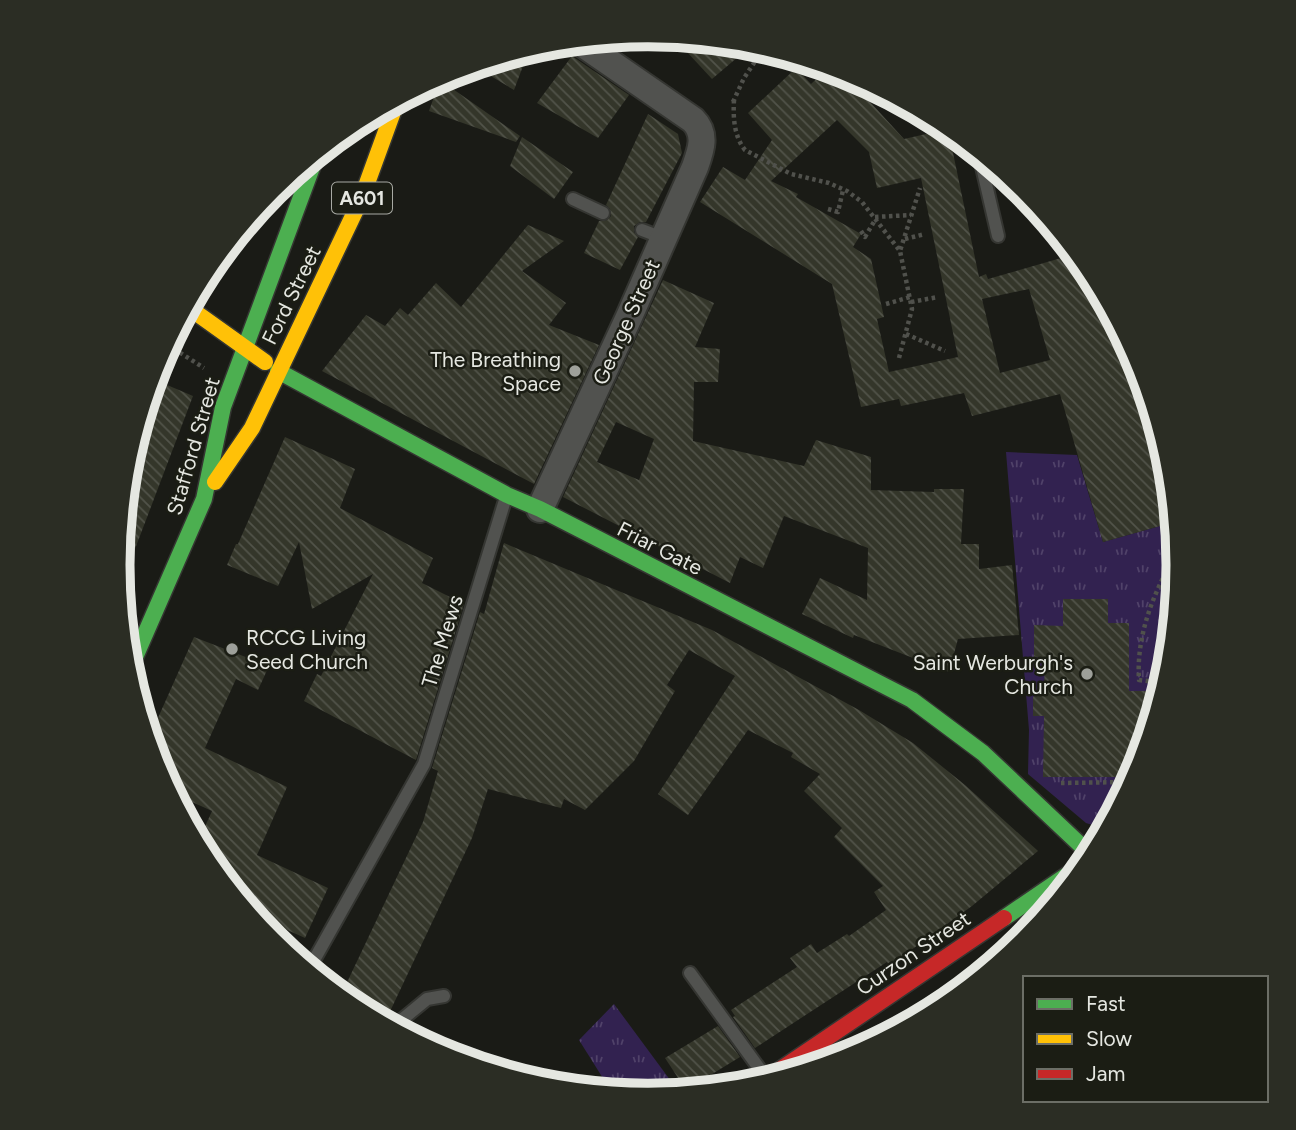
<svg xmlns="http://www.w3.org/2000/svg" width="1296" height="1130" font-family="Figtree,sans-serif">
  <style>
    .grass { fill: url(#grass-tufts) }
    .building { fill: url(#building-back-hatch); fill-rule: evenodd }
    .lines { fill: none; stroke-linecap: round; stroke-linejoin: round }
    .lane-casing { stroke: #353632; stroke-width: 16 }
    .street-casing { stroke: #353632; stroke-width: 30 }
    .fast-casing { stroke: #353632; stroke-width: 19 }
    .slow-casing { stroke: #353632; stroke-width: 19 }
    .jam-casing { stroke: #353632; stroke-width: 19 }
    .path { stroke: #50514c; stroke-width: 4.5; stroke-dasharray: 3.5 3.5; stroke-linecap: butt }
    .lane { stroke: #51524f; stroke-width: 12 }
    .street { stroke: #51524f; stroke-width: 26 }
    .fast { stroke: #4caf50; stroke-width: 16 }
    .slow { stroke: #ffc107; stroke-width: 16 }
    .jam { stroke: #c62828; stroke-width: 16 }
    .poi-dot { fill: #9ea09a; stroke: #1b1d14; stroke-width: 2.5 }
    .labels { text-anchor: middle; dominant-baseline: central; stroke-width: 5; stroke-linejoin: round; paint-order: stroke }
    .shield { fill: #1b1d14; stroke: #a8aaa4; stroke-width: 2 }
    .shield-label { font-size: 19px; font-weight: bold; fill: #e5e7e1 }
    .street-label { font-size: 21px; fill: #e5e7e1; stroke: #1b1d14 }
    .poi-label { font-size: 21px; fill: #e5e7e1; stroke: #1b1d14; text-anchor: end }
    .rim { fill: none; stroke: #e5e7e1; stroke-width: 9 }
  </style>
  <defs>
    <pattern id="grass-tufts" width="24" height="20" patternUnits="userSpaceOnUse" patternTransform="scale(1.75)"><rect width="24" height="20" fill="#322250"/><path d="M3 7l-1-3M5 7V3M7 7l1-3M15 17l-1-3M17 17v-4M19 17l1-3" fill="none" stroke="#504269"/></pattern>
    <pattern id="building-back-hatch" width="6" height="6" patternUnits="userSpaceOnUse" patternTransform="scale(1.75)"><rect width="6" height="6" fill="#34362a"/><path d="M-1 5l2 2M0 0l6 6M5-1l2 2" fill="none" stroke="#515349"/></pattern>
  </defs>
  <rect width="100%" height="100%" fill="#1a1b16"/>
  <!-- grass -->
  <g class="grass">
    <path d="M1006 452 1077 455 1103 542 1174 522 1178 565 1168 669 1137 768 1105 829 1086 823 1028 774 1029 730Z"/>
    <path d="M614 1004 679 1092 648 1095 611 1091 579 1040Z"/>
  </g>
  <!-- building -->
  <g class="building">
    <path d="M674 38 752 45 712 79Z"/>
    <path d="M529 50 514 90 474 66 504 58Z"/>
    <path d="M572 56 629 95 598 138 537 103Z"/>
    <path d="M796 68 811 84 828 68 851 75 867 84 860 91 904 139 948 129 979 277 986 274 988 279 1075 254 1089 271 1138 363 1168 462 1174 522 1103 542 1060 394 972 416 964 393 901 406 899 399 861 407 832 284 700 202 723 167 745 180 772 140 748 113ZM837 120 869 152 877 188 921 178 958 357 889 372 877 319 884 317 871 259 853 247 861 234 796 197 798 194 771 181ZM1029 289 1050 360 1000 373 982 299Z"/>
    <path d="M440 80 520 136 516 142 429 111Z"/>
    <path d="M648 114 678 134 682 153 646 222H640L634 226V232L638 237 620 270 584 253 599 221 607 220 611 216 610 209 606 205Z"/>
    <path d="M522 137 573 172 554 199 510 166Z"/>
    <path d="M528 225 564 241 522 271 566 303 549 325 599 345 534 484 322 371 366 315 385 326 400 308 408 315 436 283 461 307Z"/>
    <path d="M663 280 714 303 695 347 720 349 718 382H694L693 441 804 466 816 440 871 457V490L934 492V489H964L961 544H979V569L1012 565 1019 635 958 639 949 672 854 635 853 638 802 614 820 578 867 600 868 548 784 516 763 568 740 557 730 583 563 497ZM616 422 654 439 639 480 597 462Z"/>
    <path d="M153 379 193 396 124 578 119 577 118 565 128 461Z"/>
    <path d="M285 437 355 469 340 508 433 558 422 583 464 604 416 760 304 701 317 674 321 676 373 574 312 609 299 542 278 586 227 565 236 544H238Z"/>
    <path d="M504 543 712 630 859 710 913 743 965 785 1038 851 972 906 889 966 887 962 755 1048 733 1017 735 1016 731 1010 797 967 790 958 811 944 817 953 847 934 849 936 886 910 874 892 883 886 834 837 842 828 804 791 820 774 791 757 793 753 748 730 688 815 658 794 735 676 689 650 667 685 675 691 634 761 585 810 564 799 561 808 488 789 472 838 385 1022 353 1005 341 995 423 822 438 771 432 768 480 612 484 614Z"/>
    <path d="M1063 599H1108V623H1129V691H1161L1138 768 1133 777H1043L1044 716H1033V697L1044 689 1045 657H1034V625L1063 626Z"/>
    <path d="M194 637 269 666 258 690 236 679 205 748 287 787 257 855 328 888 305 938 252 914 207 859 198 842 212 811 172 793 158 767 164 750 151 745 149 738Z"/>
    <path d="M718 1026 740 1057 686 1090 665 1058Z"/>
  </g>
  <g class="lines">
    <!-- lane casing -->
    <g class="lane-casing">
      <g id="lane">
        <path d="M979 154 998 236"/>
        <path d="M573 199 603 213"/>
        <path d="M642 230 663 238"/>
        <path d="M309 969 424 764 506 497"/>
        <path d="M690 973 764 1075"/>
        <path d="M393 1027 427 999 444 996"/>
      </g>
    </g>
    <!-- street casing -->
    <g class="street-casing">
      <path id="street" d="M540 509 629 317 695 167C701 150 707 134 693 120L580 42"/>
    </g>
    <!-- fast casing -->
    <g class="fast-casing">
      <g id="fast">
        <path d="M278 371 507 495 540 509 912 700 983 753 1091 855"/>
        <path d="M129 671 204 499 223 407 317 154"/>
        <path d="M1004 918 1089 860"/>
      </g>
    </g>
    <!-- slow casing -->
    <g class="slow-casing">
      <g id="slow">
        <path d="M188 307 265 362"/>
        <path d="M215 482 252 428 362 197 397 101"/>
      </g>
    </g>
    <!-- jam casing -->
    <g class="jam-casing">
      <path id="jam" d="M762 1082 1004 918"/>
    </g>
    <!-- path -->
    <g class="path">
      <path d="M867 85 879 90"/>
      <path d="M734 100C733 118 734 136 745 150L791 174 829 183 847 191 862 202 900 251 920 188"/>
      <path d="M733 102 744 78 762 51 775 56 785 55"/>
      <path d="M828 209 838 212 843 190"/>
      <path d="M875 217 911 215"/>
      <path d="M861 231 865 237 875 220"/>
      <path d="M905 239 925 234"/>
      <path d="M911 302 938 297"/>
      <path d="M886 304 910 297"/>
      <path d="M906 334 945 351"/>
      <path d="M168 345 204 368"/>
      <path d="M899 358 912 309 900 251"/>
      <path d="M1173 617C1169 597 1170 581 1178 561"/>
      <path d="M1163 683 1139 680C1136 635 1154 591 1177 552"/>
      <path d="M1061 783 1130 782"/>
    </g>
    <!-- lane -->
    <use href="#lane" class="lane"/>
    <!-- street -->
    <use href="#street" class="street"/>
    <!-- fast -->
    <use href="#fast" class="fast"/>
    <!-- slow -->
    <use href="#slow" class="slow"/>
    <!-- jam -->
    <use href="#jam" class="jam"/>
  </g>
  <!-- markers -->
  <g class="poi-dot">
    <circle cx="575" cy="371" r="7"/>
    <circle cx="232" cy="649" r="7"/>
    <circle cx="1087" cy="674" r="7"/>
  </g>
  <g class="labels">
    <!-- shield labels -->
    <rect class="shield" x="332" y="182.5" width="60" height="31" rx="5"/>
    <g class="shield-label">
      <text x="362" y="198">A601</text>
    </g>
    <!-- street labels -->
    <g class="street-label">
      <text transform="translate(291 295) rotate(-64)">Ford Street</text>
      <text transform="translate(626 322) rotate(-66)">George Street</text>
      <text transform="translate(193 446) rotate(-74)">Stafford Street</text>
      <text transform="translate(660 548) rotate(27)">Friar Gate</text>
      <text transform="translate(442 641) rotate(-73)">The Mews</text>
      <text transform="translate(913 953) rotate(-34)">Curzon Street</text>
    </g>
    <!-- poi labels -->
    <g class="poi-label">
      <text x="561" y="359">The Breathing<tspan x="561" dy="24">Space</tspan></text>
      <text x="246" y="637" text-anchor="start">RCCG Living<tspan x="246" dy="24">Seed Church</tspan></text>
      <text x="1073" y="662">Saint Werburgh's<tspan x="1073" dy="24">Church</tspan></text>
    </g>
  </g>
  <!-- crop -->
  <path d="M0 0H1296V1130H0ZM130 565a518 518 0 1 1 1036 0a518 518 0 1 1-1036 0Z" fill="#2b2d24" fill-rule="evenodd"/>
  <path class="rim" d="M130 565a518 518 0 1 1 1036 0a518 518 0 1 1-1036 0Z"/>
  <!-- legend -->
  <rect x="1023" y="976" width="245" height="126" fill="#1b1d14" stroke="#6c6e66" stroke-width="2"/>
  <rect x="1037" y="999" width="35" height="10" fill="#4caf50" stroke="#6c6e66" stroke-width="2"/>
  <text x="1086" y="1011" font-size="21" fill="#e5e7e1">Fast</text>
  <rect x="1037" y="1034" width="35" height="10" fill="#ffc107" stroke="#6c6e66" stroke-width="2"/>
  <text x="1086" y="1046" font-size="21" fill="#e5e7e1">Slow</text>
  <rect x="1037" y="1069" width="35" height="10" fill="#c62828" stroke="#6c6e66" stroke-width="2"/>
  <text x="1086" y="1081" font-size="21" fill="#e5e7e1">Jam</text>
</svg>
